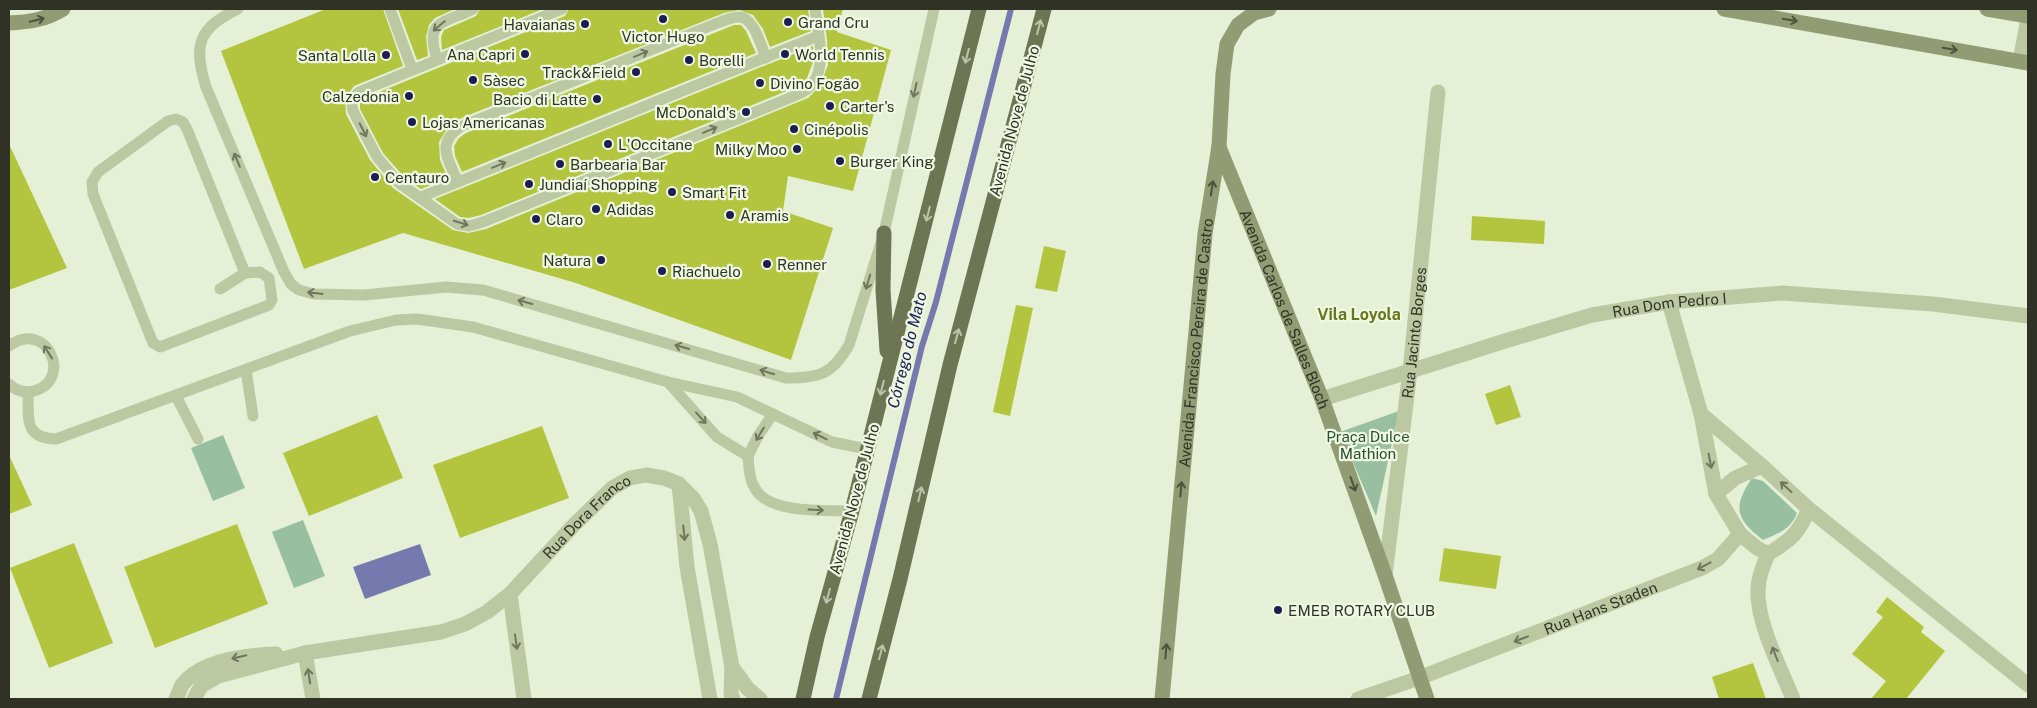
<svg xmlns="http://www.w3.org/2000/svg" width="2037" height="708" font-family="'Public Sans',sans-serif">
  <style>
    .green { fill: #97bfa0 }
    .water { fill: #7579ad }
    .lines { fill: none; stroke-linecap: round; stroke-linejoin: round }
    .stream { stroke: #7579ad; stroke-width: 6 }
    .building { fill: #b3c53f }
    .lane { stroke: #bbc8a2; stroke-width: 11 }
    .street { stroke: #bbc8a2; stroke-width: 15 }
    .secondary { stroke: #919b74; stroke-width: 15 }
    .primary { stroke: #6e7555; stroke-width: 15 }
    .oneway { stroke: #4d523d }
    .oneway2 { stroke: #6f765d }
    .oneway3 { stroke: #bbc4aa }
    .poi-dot { fill: #1b1d53; stroke: #eff8e2; stroke-width: 2 }
    .labels { text-anchor: middle; dominant-baseline: central; stroke-width: 4.5; stroke-linejoin: round; paint-order: stroke }
    .poi-label { font-size: 15px; fill: #303225; stroke: #eff8e2; text-anchor: start }
    .street-label { font-size: 15px; fill: #303225; stroke: #eff8e2 }
    .park-label { font-size: 15px; fill: #295033; stroke: #eff8e2 }
    .neighbourhood-label { font-size: 16px; font-weight: bold; fill: #6a761d; stroke: #eff8e2 }
    .water-label { font-size: 16px; font-style: italic; fill: #1b1d53; stroke: #eff8e2 }
  </style>
  <rect width="100%" height="100%" fill="#e5f0d6"/>
  <!-- green -->
  <g class="green">
    <path d="M1399 411 1376 516 1340 432Z"/>
    <path d="M223 435 245 488 213 501 191 448Z"/>
    <path d="M1752 478 1763 481 1797 513C1791 529 1778 534 1763 540 1736 519 1732 508 1752 478Z"/>
    <path d="M303 520 325 576 294 588 272 532Z"/>
  </g>
  <!-- water -->
  <path class="water" d="M420 544 431 575 365 599 353 567Z"/>
  <g class="lines">
    <!-- stream -->
    <path class="stream" d="M836 699 922 346 936 302 1011 9"/>
  </g>
  <!-- building -->
  <g class="building">
    <path d="M326 9H383L403 66 354 86 345 99 346 114 370 160 393 188 453 230 468 233 486 229 808 98 820 86 828 65 827 40 823 9H843L837 32 891 50 853 191 788 176 783 211 833 228 791 360 576 283 403 233 304 269 221 51Z"/>
    <path d="M398 9H455L435 18 429 25 426 37 428 56 417 60Z"/>
    <path d="M480 9H543L442 50 441 37 444 30 476 16Z"/>
    <path d="M569 9H808L811 31 770 47 763 29 753 15 739 10 724 13 459 119 448 127 439 142 440 160 448 178 421 189 404 177 383 153 360 109V103L362 99 565 16Z"/>
    <path d="M734 25H741L746 31 756 53 462 172 455 156 454 146 459 138 466 133Z"/>
    <path d="M813 46V62L807 78 800 85 789 90 481 215 469 218 460 217 435 199Z"/>
    <path d="M9 144 67 268 9 290Z"/>
    <path d="M1472 216 1545 221 1544 244 1471 240Z"/>
    <path d="M1044 246 1066 251 1057 292 1035 288Z"/>
    <path d="M1016 305 1033 308 1010 416 993 412Z"/>
    <path d="M1510 385 1521 417 1496 425 1485 394Z"/>
    <path d="M377 415 403 478 309 516 283 453Z"/>
    <path d="M542 426 569 498 460 538 433 465Z"/>
    <path d="M9 455 32 505 9 514Z"/>
    <path d="M237 524 268 604 155 648 124 567Z"/>
    <path d="M74 543 113 643 49 668 10 568Z"/>
    <path d="M1444 548 1501 556 1496 589 1439 581Z"/>
    <path d="M1887 597 1924 627 1921 632 1945 651 1906 699H1871L1886 681 1852 654 1883 617 1876 612Z"/>
    <path d="M1753 663 1766 699H1719L1712 677Z"/>
  </g>
  <g class="lines">
    <!-- lane -->
    <g class="lane">
      <path d="M238 9C198 28 193 45 206 87L284 272 291 284 299 290 314 294 364 295 446 287 483 290 786 378C819 378 832 375 849 345L884 233 934 9"/>
      <path d="M390 9 412 69"/>
      <path d="M562 9 359 92C352 98 351 102 353 111L377 157 399 183 457 224 469 226 483 222 792 97C796 95 802 93 806 90 830 73 818 33 815 9"/>
      <path d="M437 59C424 19 444 24 473 9"/>
      <path d="M176 119 183 122 187 129 245 273 260 272 269 278 272 300 269 305 160 347 153 343 93 194 92 182 98 172 168 121Z"/>
      <path d="M458 182C448 159 435 142 462 126L715 24C722 22 731 17 738 17 754 16 761 46 766 58"/>
      <path d="M421 197 818 36"/>
      <path d="M220 289 245 273"/>
      <path d="M9 346C47 318 74 380 34 391 24 393 16 391 9 384"/>
      <path d="M246 370 253 416"/>
      <path d="M668 382 717 437 748 456C749 467 749 480 756 490 771 514 826 510 852 511"/>
      <path d="M28 392C29 418 23 438 56 439L350 331 396 320 417 319 473 327 668 382 737 397 832 442 867 449"/>
      <path d="M176 396 198 439"/>
      <path d="M748 456 758 436 773 414"/>
    </g>
    <!-- street -->
    <g class="street">
      <path d="M2020 61 2028 19"/>
      <path d="M1669 302 1701 414 1716 494 1740 534 1757 548 1768 554"/>
      <path id="s1" d="M1322 399 1505 341 1592 315 1669 302 1782 293 1933 304 2028 316"/>
      <path d="M1701 414 1762 466 1809 509 2028 685"/>
      <path d="M679 484 687 567 710 699"/>
      <path d="M1716 494 1735 478 1762 466"/>
      <path d="M1768 554C1763 566 1758 578 1758 591 1757 623 1781 669 1793 699"/>
      <path d="M1768 554C1791 540 1798 534 1809 509"/>
      <path id="s2" d="M1385 575 1410 371 1438 92"/>
      <path d="M510 594 524 699"/>
      <path d="M305 653 313 699"/>
      <path d="M732 667 748 689 760 699"/>
      <path d="M176 699C178 695 180 689 182 685 201 659 248 655 276 654"/>
      <path id="s3" d="M194 699 201 686 218 676 305 653 441 632 465 624 487 612 510 594 572 527 612 488 630 478 646 475 664 478 679 484 693 498 701 511 710 544 732 667 731 694 733 699"/>
      <path id="s4" d="M1358 699 1419 678 1702 568 1718 559 1740 534"/>
    </g>
    <!-- secondary -->
    <g class="secondary">
      <path d="M1724 9 2028 63"/>
      <path d="M1987 9 2028 16"/>
      <path d="M9 23C29 22 45 20 63 9"/>
      <path id="s5" d="M1219 147 1322 399 1385 575 1427 699"/>
      <path id="s6" d="M1162 699 1205 234 1219 146 1223 74 1227 44 1238 25 1254 13 1269 9"/>
    </g>
    <!-- primary -->
    <g class="primary">
      <path d="M884 233 883 290 887 351"/>
      <path d="M803 699 817 637 852 511 979 9"/>
      <path d="M869 699 900 579 950 365 1044 9"/>
    </g>
  </g>
  <!-- one-way arrows -->
  <defs><path id="oneway-shaft" d="M-6 0H5M1.5-3L5.5 0L1.5 3" fill="none" stroke-width="1.6" stroke-linecap="round" stroke-linejoin="round" transform="scale(1.25)"/></defs>
  <g class="oneway">
    <use href="#oneway-shaft" transform="translate(37 20) rotate(-13)"/>
    <use href="#oneway-shaft" transform="translate(1790 20) rotate(10)"/>
    <use href="#oneway-shaft" transform="translate(1950 49) rotate(10)"/>
    <use href="#oneway-shaft" transform="translate(1212 188) rotate(-81)"/>
    <use href="#oneway-shaft" transform="translate(1353 484) rotate(70)"/>
    <use href="#oneway-shaft" transform="translate(1181 489) rotate(-85)"/>
    <use href="#oneway-shaft" transform="translate(1166 651) rotate(-85)"/>
  </g>
  <g class="oneway2">
    <use href="#oneway-shaft" transform="translate(439 26) rotate(140)"/>
    <use href="#oneway-shaft" transform="translate(641 54) rotate(-22)"/>
    <use href="#oneway-shaft" transform="translate(915 90) rotate(103)"/>
    <use href="#oneway-shaft" transform="translate(363 130) rotate(63)"/>
    <use href="#oneway-shaft" transform="translate(710 130) rotate(-22)"/>
    <use href="#oneway-shaft" transform="translate(237 160) rotate(-113)"/>
    <use href="#oneway-shaft" transform="translate(499 165) rotate(-22)"/>
    <use href="#oneway-shaft" transform="translate(461 223) rotate(17)"/>
    <use href="#oneway-shaft" transform="translate(868 282) rotate(107)"/>
    <use href="#oneway-shaft" transform="translate(315 293) rotate(-173)"/>
    <use href="#oneway-shaft" transform="translate(525 302) rotate(-164)"/>
    <use href="#oneway-shaft" transform="translate(682 347) rotate(-164)"/>
    <use href="#oneway-shaft" transform="translate(48 352) rotate(-122)"/>
    <use href="#oneway-shaft" transform="translate(767 372) rotate(-163)"/>
    <use href="#oneway-shaft" transform="translate(701 418) rotate(48)"/>
    <use href="#oneway-shaft" transform="translate(760 434) rotate(121)"/>
    <use href="#oneway-shaft" transform="translate(820 436) rotate(-154)"/>
    <use href="#oneway-shaft" transform="translate(1710 461) rotate(79)"/>
    <use href="#oneway-shaft" transform="translate(1786 487) rotate(-137)"/>
    <use href="#oneway-shaft" transform="translate(816 510) rotate(3)"/>
    <use href="#oneway-shaft" transform="translate(684 533) rotate(84)"/>
    <use href="#oneway-shaft" transform="translate(1704 566) rotate(152)"/>
    <use href="#oneway-shaft" transform="translate(1521 639) rotate(159)"/>
    <use href="#oneway-shaft" transform="translate(516 642) rotate(82)"/>
    <use href="#oneway-shaft" transform="translate(1775 654) rotate(-111)"/>
    <use href="#oneway-shaft" transform="translate(239 657) rotate(167)"/>
    <use href="#oneway-shaft" transform="translate(309 676) rotate(-99)"/>
  </g>
  <g class="oneway3">
    <use href="#oneway-shaft" transform="translate(1039 27) rotate(-75)"/>
    <use href="#oneway-shaft" transform="translate(967 56) rotate(104)"/>
    <use href="#oneway-shaft" transform="translate(928 214) rotate(104)"/>
    <use href="#oneway-shaft" transform="translate(957 336) rotate(-75)"/>
    <use href="#oneway-shaft" transform="translate(882 388) rotate(104)"/>
    <use href="#oneway-shaft" transform="translate(920 494) rotate(-77)"/>
    <use href="#oneway-shaft" transform="translate(828 596) rotate(105)"/>
    <use href="#oneway-shaft" transform="translate(881 652) rotate(-75)"/>
  </g>
  <!-- markers -->
  <g class="poi-dot">
    <circle cx="663" cy="19" r="5"/>
    <circle cx="788" cy="22" r="5"/>
    <circle cx="585" cy="24" r="5"/>
    <circle cx="525" cy="54" r="5"/>
    <circle cx="785" cy="54" r="5"/>
    <circle cx="386" cy="55" r="5"/>
    <circle cx="689" cy="60" r="5"/>
    <circle cx="636" cy="72" r="5"/>
    <circle cx="473" cy="80" r="5"/>
    <circle cx="760" cy="83" r="5"/>
    <circle cx="409" cy="96" r="5"/>
    <circle cx="597" cy="99" r="5"/>
    <circle cx="830" cy="106" r="5"/>
    <circle cx="746" cy="112" r="5"/>
    <circle cx="412" cy="122" r="5"/>
    <circle cx="794" cy="129" r="5"/>
    <circle cx="608" cy="144" r="5"/>
    <circle cx="797" cy="149" r="5"/>
    <circle cx="840" cy="161" r="5"/>
    <circle cx="560" cy="164" r="5"/>
    <circle cx="375" cy="177" r="5"/>
    <circle cx="529" cy="184" r="5"/>
    <circle cx="672" cy="192" r="5"/>
    <circle cx="596" cy="209" r="5"/>
    <circle cx="730" cy="215" r="5"/>
    <circle cx="536" cy="219" r="5"/>
    <circle cx="601" cy="260" r="5"/>
    <circle cx="767" cy="264" r="5"/>
    <circle cx="662" cy="271" r="5"/>
    <circle cx="1278" cy="610" r="5"/>
  </g>
  <g class="labels">
    <!-- poi labels -->
    <g class="poi-label">
      <text x="798" y="22">Grand Cru</text>
      <text x="575" y="24" text-anchor="end">Havaianas</text>
      <text x="663" y="36" text-anchor="middle">Victor Hugo</text>
      <text x="515" y="54" text-anchor="end">Ana Capri</text>
      <text x="795" y="54">World Tennis</text>
      <text x="376" y="55" text-anchor="end">Santa Lolla</text>
      <text x="699" y="60">Borelli</text>
      <text x="626" y="72" text-anchor="end">Track&amp;Field</text>
      <text x="483" y="80">5àsec</text>
      <text x="770" y="83">Divino Fogão</text>
      <text x="399" y="96" text-anchor="end">Calzedonia</text>
      <text x="587" y="99" text-anchor="end">Bacio di Latte</text>
      <text x="840" y="106">Carter's</text>
      <text x="736" y="112" text-anchor="end">McDonald's</text>
      <text x="422" y="122">Lojas Americanas</text>
      <text x="804" y="129">Cinépolis</text>
      <text x="618" y="144">L'Occitane</text>
      <text x="787" y="149" text-anchor="end">Milky Moo</text>
      <text x="850" y="161">Burger King</text>
      <text x="570" y="164">Barbearia Bar</text>
      <text x="385" y="177">Centauro</text>
      <text x="539" y="184">Jundiaí Shopping</text>
      <text x="682" y="192">Smart Fit</text>
      <text x="606" y="209">Adidas</text>
      <text x="740" y="215">Aramis</text>
      <text x="546" y="219">Claro</text>
      <text x="591" y="260" text-anchor="end">Natura</text>
      <text x="777" y="264">Renner</text>
      <text x="672" y="271">Riachuelo</text>
      <text x="1288" y="610">EMEB ROTARY CLUB</text>
    </g>
    <!-- street labels -->
    <g class="street-label">
      <text transform="translate(1014 121) rotate(-75)">Avenida Nove de Julho</text>
      <text stroke="none"><textPath href="#s1" startOffset="361">Rua Dom Pedro I</textPath></text>
      <text stroke="none"><textPath href="#s5" startOffset="175">Avenida Carlos de Salles Bloch</textPath></text>
      <text stroke="none"><textPath href="#s2" startOffset="244">Rua Jacinto Borges</textPath></text>
      <text stroke="none"><textPath href="#s6" startOffset="358">Avenida Francisco Pereira de Castro</textPath></text>
      <text transform="translate(854 499) rotate(-75)">Avenida Nove de Julho</text>
      <text stroke="none"><textPath href="#s3" startOffset="451">Rua Dora Franco</textPath></text>
      <text stroke="none"><textPath href="#s4" startOffset="259">Rua Hans Staden</textPath></text>
    </g>
    <!-- park labels -->
    <g class="park-label">
      <text x="1368" y="436">Praça Dulce<tspan x="1368" dy="17">Mathion</tspan></text>
    </g>
    <!-- neighbourhood labels -->
    <g class="neighbourhood-label">
      <text x="1359" y="314">Vila Loyola</text>
    </g>
    <!-- water labels -->
    <g class="water-label">
      <text transform="translate(907 350) rotate(-76)">Córrego do Mato</text>
    </g>
  </g>
  <!-- border -->
  <rect width="2037" height="708" fill="none" stroke="#303225" stroke-width="20"/>
</svg>
